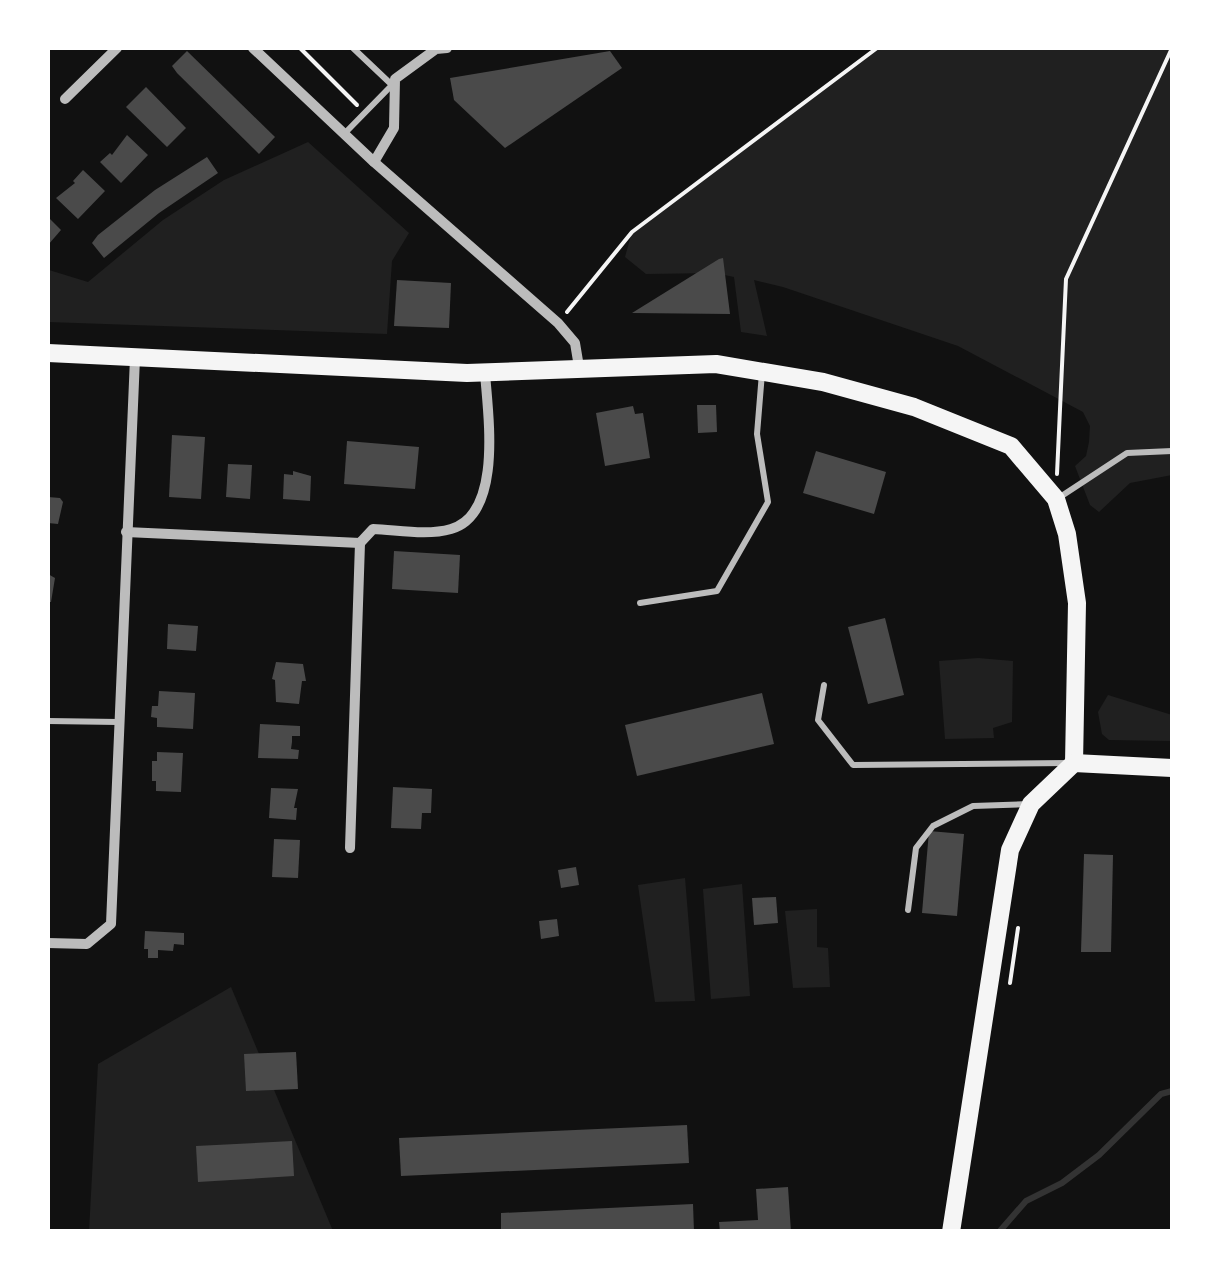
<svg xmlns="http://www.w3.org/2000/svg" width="1220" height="1279" font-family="Manrope,sans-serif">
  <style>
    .green { fill: #202020 }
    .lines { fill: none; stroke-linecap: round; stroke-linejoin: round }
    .stream { stroke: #333; stroke-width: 6 }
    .building { fill: #4a4a4a }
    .path { stroke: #f5f5f5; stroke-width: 4 }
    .service { stroke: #bcbcbc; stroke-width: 6 }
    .minor { stroke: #bcbcbc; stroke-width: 10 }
    .secondary { stroke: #f5f5f5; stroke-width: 18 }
  </style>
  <rect width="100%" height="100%" fill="#111"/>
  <!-- green -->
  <g class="green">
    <path d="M877 48H1172V475L1130 483 1099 512 1090 505 1075 466 1086 456 1089 442 1090 426 1083 412 958 346 783 287 754 280 767 336 741 332 734 277 715 273 646 274 625 257 632 232Z"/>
    <path d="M308 142 409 233 392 261 387 334 48 322 49 270 88 282 163 220 224 180Z"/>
    <path d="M978 658 1013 661 1012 722 993 728 994 738 945 739 939 661Z"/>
    <path d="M1108 695 1172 715V741L1109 740 1102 734 1098 712Z"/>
    <path d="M685 878 695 1001 655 1002 638 885Z"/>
    <path d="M742 884 750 996 711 999 703 889Z"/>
    <path d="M817 909V947L828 948 830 987 793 988 785 911Z"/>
    <path d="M231 987 333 1231 89 1232 98 1064Z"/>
  </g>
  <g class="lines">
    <!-- stream -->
    <path class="stream" d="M999 1232 1026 1201 1062 1183 1099 1155 1161 1094 1172 1091"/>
  </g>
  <!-- building -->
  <g class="building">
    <path d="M187 51 275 137 259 154 177 73 172 66Z"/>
    <path d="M610 51 622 68 505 148 454 100 450 78Z"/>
    <path d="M146 87 186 128 167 147 126 107Z"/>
    <path d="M127 135 148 155 121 183 100 162 110 153 112 155Z"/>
    <path d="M207 157 218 173 159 213 104 258 92 243 98 235 155 190Z"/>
    <path d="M83 170 105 191 78 219 56 198 75 183 73 181Z"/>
    <path d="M48 217 61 230 48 245Z"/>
    <path d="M723 258 730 314 632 313 719 259Z"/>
    <path d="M397 280 451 283 449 328 394 326Z"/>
    <path d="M697 405H716L717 432 698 433Z"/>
    <path d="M633 406 635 414 643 413 650 458 605 466 596 413Z"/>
    <path d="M172 435 205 437 201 499 169 497Z"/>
    <path d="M347 441 419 447 415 489 344 484Z"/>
    <path d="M816 451 886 472 874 514 803 493Z"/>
    <path d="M228 464 252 465 250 499 226 497Z"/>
    <path d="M293 471 311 476 310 501 283 499 284 474 293 475Z"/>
    <path d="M48 497 60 498 63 502 58 524 48 523Z"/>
    <path d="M394 551 460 555 458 593 392 589Z"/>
    <path d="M48 574 55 578 51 602H48Z"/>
    <path d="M885 618 904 695 868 704 848 627Z"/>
    <path d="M168 624 198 626 196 651 167 649Z"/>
    <path d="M276 662 303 664 306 681H302L299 704 276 702 275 680 272 679Z"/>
    <path d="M159 691 195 693 193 729 157 727V718L151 717 152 706H158Z"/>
    <path d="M762 693 774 744 637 776 625 725Z"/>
    <path d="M260 724 300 726V736H292V742L291 749 299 750 298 759 258 758Z"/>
    <path d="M157 752 183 753 181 792 156 791V781H152V761H157Z"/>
    <path d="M393 787 432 789 431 813H422L421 829 391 828Z"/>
    <path d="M271 788 298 789 294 808H297L296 820 269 818Z"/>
    <path d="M929 831 964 834 957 916 922 913Z"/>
    <path d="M274 839 300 840 298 878 272 877Z"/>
    <path d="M1084 854 1113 855 1111 952H1081Z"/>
    <path d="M576 867 579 885 561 888 558 870Z"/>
    <path d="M776 897 778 923 754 925 752 898Z"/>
    <path d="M557 919 559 936 541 939 539 921Z"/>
    <path d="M145 931 184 933V945L174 944 173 951 158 950V958H148V949H144Z"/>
    <path d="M296 1052 298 1089 246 1091 244 1054Z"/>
    <path d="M687 1125 689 1163 401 1176 399 1138Z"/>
    <path d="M292 1141 294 1176 198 1182 196 1146Z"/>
    <path d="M788 1187 791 1232H720L719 1222 758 1220 756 1189Z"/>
    <path d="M693 1204 694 1232H501V1213Z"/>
  </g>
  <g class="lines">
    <!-- path -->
    <g class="path">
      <path d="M300 48 357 105"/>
      <path d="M567 312 632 232 877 48"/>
      <path d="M1057 474 1066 279 1172 48"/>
      <path d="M1010 983 1018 928"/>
    </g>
    <!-- service -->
    <g class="service">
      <path d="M345 133 392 85 353 48"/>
      <path d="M1057 499 1127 453 1172 451"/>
      <path d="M640 603 717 591 768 502 757 434 762 373"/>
      <path d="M824 685 818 720 853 765 1069 763"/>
      <path d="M48 721 118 722"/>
      <path d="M908 910 916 848 933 826 973 806 1030 804"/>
    </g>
    <!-- minor -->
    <g class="minor">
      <path d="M253 48 374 162 558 323 575 343 579 367"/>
      <path d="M65 99 117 48"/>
      <path d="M374 162 394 128 395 79 436 49 447 48"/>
      <path d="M126 532 360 543 373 529C398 530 427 536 451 529 503 514 488 415 485 373"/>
      <path d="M350 848 360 543"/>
      <path d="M48 943 87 944 111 924 135 358"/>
    </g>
    <!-- secondary -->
    <g class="secondary">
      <path d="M48 353 467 373 716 364 823 382 914 407 1011 446 1056 499 1067 534 1077 603 1074 763"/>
      <path d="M1074 763 1172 768"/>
      <path d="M951 1232 1010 850 1031 804 1074 763"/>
    </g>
  </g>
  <!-- border -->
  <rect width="1220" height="1279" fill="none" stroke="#ffffff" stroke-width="100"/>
</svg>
